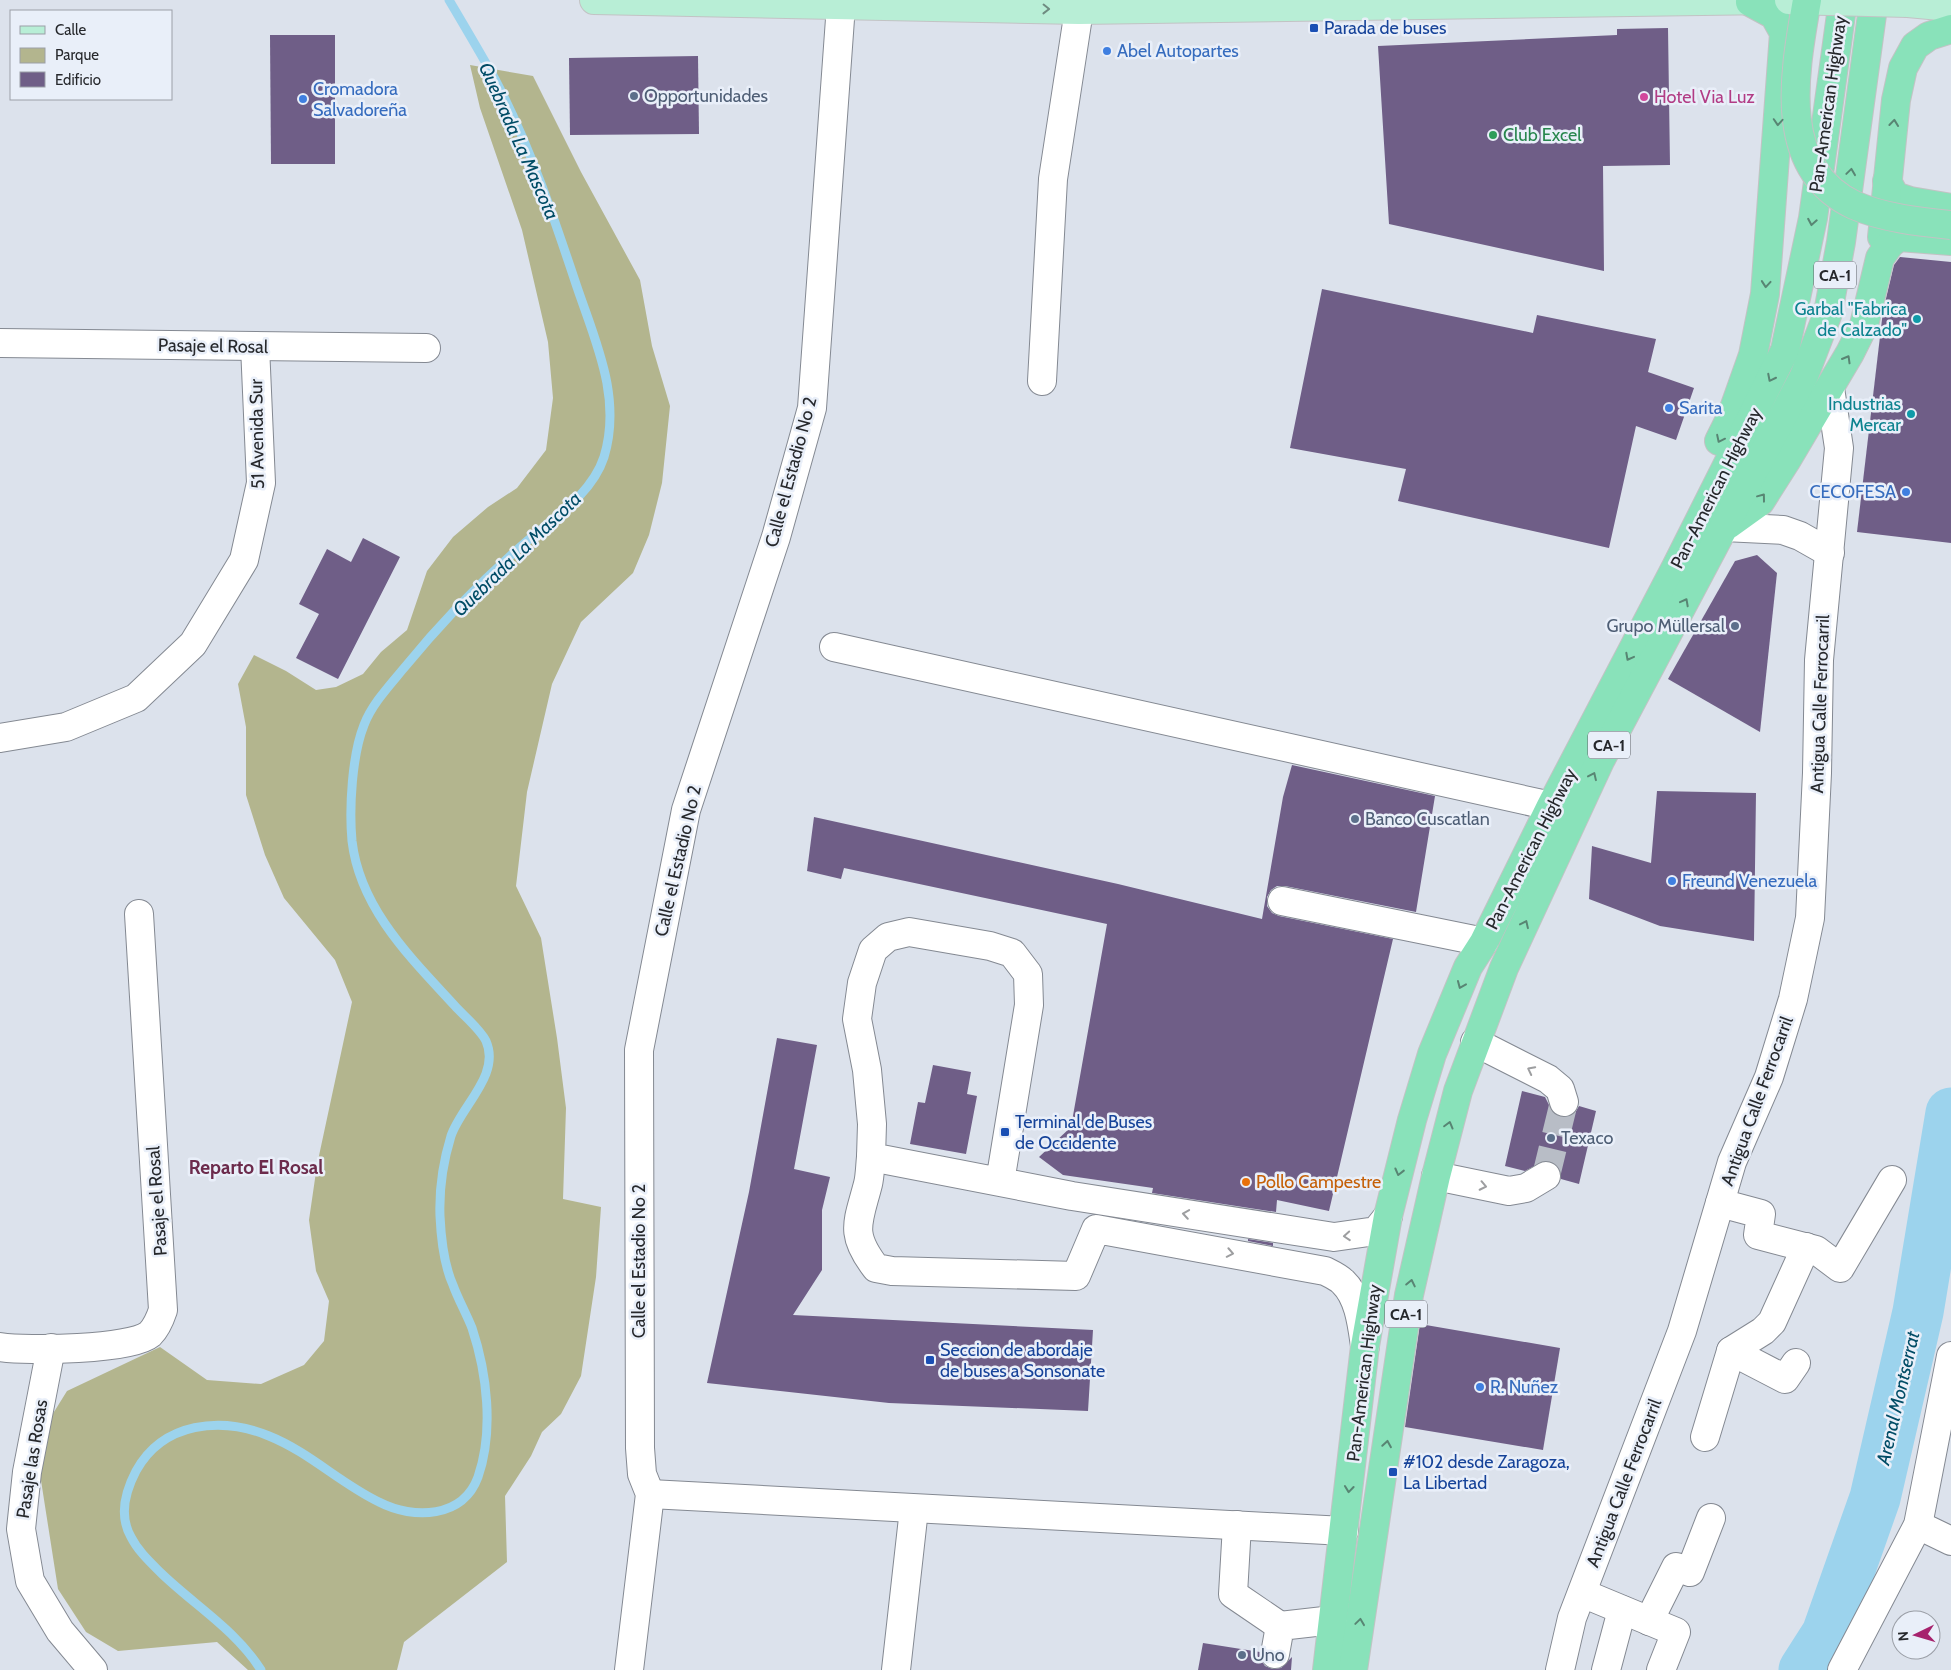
<svg xmlns="http://www.w3.org/2000/svg" width="1951" height="1670" font-family="Cabin,sans-serif">
  <style>
    .green { fill: #b3b58e }
    .lines { fill: none; stroke-linecap: round; stroke-linejoin: round }
    .stream { stroke: #9cd3ed; stroke-width: 9 }
    .river { stroke: #9cd3ed; stroke-width: 51 }
    .building { fill: #6f5e87 }
    .minor-tunnel { stroke: #b8bdc6; stroke-width: 28; stroke-dasharray: 28 14; stroke-linecap: butt }
    .minor-casing { stroke: #848992; stroke-width: 30 }
    .major-casing { stroke: #c2c3c4; stroke-width: 30 }
    .highway-casing { stroke: #c2c3c4; stroke-width: 30 }
    .minor { stroke: #fff; stroke-width: 28 }
    .major { stroke: #b8eed6; stroke-width: 28 }
    .highway { stroke: #89e2ba; stroke-width: 28 }
    .major-bridge-casing { stroke: #c2c3c4; stroke-width: 30; stroke-linecap: butt }
    .highway-bridge-casing { stroke: #c2c3c4; stroke-width: 30; stroke-linecap: butt }
    .major-bridge { stroke: #b8eed6; stroke-width: 28 }
    .highway-bridge { stroke: #89e2ba; stroke-width: 28 }
    .oneway { stroke: #6f8b81 }
    .oneway2 { stroke: #588573 }
    .oneway3 { stroke: #9d9ea0 }
    .transit-dot { fill: #1a4fb4; stroke: #e9eff9; stroke-width: 2 }
    .shop-dot { fill: #3f7fe0; stroke: #e9eff9; stroke-width: 2 }
    .service-dot { fill: #5c6f8a; stroke: #e9eff9; stroke-width: 2 }
    .hotel-dot { fill: #d1479c; stroke: #e9eff9; stroke-width: 2 }
    .leisure-dot { fill: #2e9e5b; stroke: #e9eff9; stroke-width: 2 }
    .culture-dot { fill: #0f9aa8; stroke: #e9eff9; stroke-width: 2 }
    .food-dot { fill: #e8710a; stroke: #e9eff9; stroke-width: 2 }
    .labels { text-anchor: middle; dominant-baseline: central; stroke-width: 5; stroke-linejoin: round; paint-order: stroke }
    .shield { fill: #e9eff9; stroke: #60646a; stroke-width: 1 }
    .shield-label { font-size: 16px; font-weight: bold; fill: #26282c }
    .transit-label { font-size: 18px; fill: #164399; stroke: #e9eff9; text-anchor: start }
    .shop-label { font-size: 18px; fill: #366cbe; stroke: #e9eff9; text-anchor: start }
    .service-label { font-size: 18px; fill: #4e5e75; stroke: #e9eff9; text-anchor: start }
    .hotel-label { font-size: 18px; fill: #b23c85; stroke: #e9eff9; text-anchor: start }
    .street-label { font-size: 18px; fill: #26282c; stroke: #e9eff9 }
    .leisure-label { font-size: 18px; fill: #27864d; stroke: #e9eff9; text-anchor: start }
    .culture-label { font-size: 18px; fill: #0d838f; stroke: #e9eff9; text-anchor: end }
    .food-label { font-size: 18px; fill: #c56008; stroke: #e9eff9; text-anchor: start }
    .water-label { font-size: 19px; font-style: italic; fill: #004c66; stroke: #e9eff9 }
    .neighbourhood-label { font-size: 19px; font-weight: bold; fill: #6c2b4c; stroke: #e9eff9 }
  </style>
  <rect width="100%" height="100%" fill="#dce2ec"/>
  <!-- green -->
  <path class="green" d="M470 65 533 76 581 172 640 280 652 346 670 406 662 483 649 535 633 573 581 622 552 684 527 792 516 886 541 938 557 1038 566 1108 563 1199 601 1207 596 1277 581 1376 561 1414 542 1432 531 1456 505 1496 507 1562 404 1642 397 1670H248L217 1642 118 1651 86 1632 58 1589 40 1474 49 1420 67 1391 160 1347 207 1380 261 1384 304 1365 324 1341 329 1301 316 1271 309 1220 317 1165 352 1002 335 960 284 898 265 855 246 795V727L238 684 254 655 286 671 316 690 336 687 363 674 381 652 407 630 427 571 453 537 488 507 517 488 546 450 553 398 548 342 522 230 480 108Z"/>
  <g class="lines">
    <!-- stream -->
    <path class="stream" d="M261 1670C236 1630 194 1605 161 1573 150 1562 138 1551 131 1537 119 1516 125 1492 136 1471 163 1422 221 1416 269 1436 309 1452 341 1484 379 1502 414 1520 463 1518 478 1477 494 1431 487 1373 472 1328 466 1313 458 1299 453 1285 444 1265 441 1238 440 1216 439 1188 443 1162 451 1136 461 1106 501 1075 486 1041 480 1029 464 1016 455 1006 411 958 360 909 352 841 349 808 352 755 364 725 372 704 390 685 404 668 441 623 482 580 526 542 554 518 592 494 604 457 622 398 596 343 577 287 554 218 530 146 496 81 481 54 465 27 449 0"/>
    <!-- river -->
    <path class="river" d="M1804 1670 1827 1634 1875 1498 1918 1312 1951 1113"/>
  </g>
  <!-- building -->
  <g class="building">
    <path d="M1668 28 1670 165 1603 166 1604 271 1389 224 1378 46 1617 35V29Z"/>
    <path d="M270 35H335V164H271Z"/>
    <path d="M698 56 699 134 570 135 569 58Z"/>
    <path d="M1900 257 1951 262V543L1857 532 1883 311 1894 265Z"/>
    <path d="M1322 289 1533 333 1537 315 1656 339 1648 372 1694 388 1676 440 1636 426 1609 548 1398 501 1406 469 1290 448Z"/>
    <path d="M363 538 400 557 338 679 296 658 319 614 299 604 327 549 351 562Z"/>
    <path d="M1757 555 1777 573 1760 732 1668 679 1735 561Z"/>
    <path d="M1292 765 1435 796 1416 912 1285 886H1277L1271 890 1267 897V906L1272 913 1279 916 1393 939 1329 1211 1277 1200 1276 1212 1152 1193 1153 1188 1063 1175 1039 1157 1071 1127 1107 924 844 868 841 879 807 871 814 817 1118 884 1262 919 1283 797Z"/>
    <path d="M1657 791 1756 793 1754 941 1660 926 1589 899 1592 846 1651 863Z"/>
    <path d="M777 1038 817 1045 794 1169 830 1177 822 1210V1270L793 1315 1093 1330 1088 1411 889 1403 707 1383 749 1192Z"/>
    <path d="M933 1065 971 1072 967 1094 977 1096 966 1154 910 1144 918 1102 925 1103Z"/>
    <path d="M1522 1091 1545 1097 1553 1113 1560 1117H1569L1575 1113 1579 1106 1596 1111 1579 1184 1561 1179 1559 1168 1554 1163 1546 1160 1525 1171 1505 1166Z"/>
    <path d="M1248 1239 1273 1243V1246L1248 1241Z"/>
    <path d="M1420 1324 1560 1348 1543 1450 1405 1427Z"/>
    <path d="M1203 1643 1260 1652 1261 1660 1265 1666 1273 1669 1281 1668 1292 1657 1291 1670H1198Z"/>
  </g>
  <g class="lines">
    <!-- minor-tunnel -->
    <path class="minor-tunnel" d="M1546 1176 1564 1102"/>
    <!-- minor casing -->
    <g class="minor-casing">
      <g id="minor">
        <path d="M0 343 426 348"/>
        <path d="M1042 381 1053 179 1079 10"/>
        <path d="M1724 527 1783 530 1800 536 1830 553"/>
        <path d="M834 647 1551 806"/>
        <path d="M0 738 66 727 136 698 193 644 244 560 261 483 255 346"/>
        <path d="M1282 901 1484 942"/>
        <path d="M1475 1042 1548 1079 1560 1089 1564 1102"/>
        <path d="M871 1157C870 1166 870 1176 868 1184 858 1223 849 1233 876 1268L892 1271 1076 1276 1096 1229 1325 1271C1331 1274 1338 1277 1343 1282 1359 1297 1362 1325 1365 1346"/>
        <path d="M1436 1176 1509 1191 1526 1188 1546 1176"/>
        <path d="M1000 1182 1029 1005 1028 974 1012 953 990 946 909 932 888 937 873 950 862 983 857 1019 867 1070 872 1124 871 1157 1072 1196 1334 1237 1376 1231 1388 1216"/>
        <path d="M1720 1203 1761 1214 1758 1235 1816 1250 1840 1268 1892 1180"/>
        <path d="M0 1347C27 1351 131 1350 150 1334 157 1327 160 1319 163 1310L139 914"/>
        <path d="M51 1348 27 1472 21 1529 30 1581 60 1631 93 1670"/>
        <path d="M1731 1351 1785 1379 1796 1363"/>
        <path d="M1705 1437 1731 1351 1763 1331 1772 1322 1806 1247"/>
        <path d="M650 1494 1344 1531"/>
        <path d="M1237 1525 1233 1594 1280 1626"/>
        <path d="M1918 1525 1951 1541"/>
        <path d="M1582 1593 1676 1632 1661 1670"/>
        <path d="M1649 1621 1676 1567 1690 1572 1711 1518"/>
        <path d="M1275 1654 1280 1626 1333 1620"/>
        <path d="M629 1670 650 1494 642 1474 640 1448 639 1050 686 810 776 537 812 408 841 5"/>
        <path d="M896 1670 914 1509"/>
        <path d="M1560 1670 1572 1618 1682 1331 1732 1162 1769 1077 1793 999 1810 918 1817 773 1819 660 1839 448 1830 388"/>
        <path d="M1606 1670 1622 1610"/>
        <path d="M1842 1670 1918 1525 1951 1356"/>
      </g>
    </g>
    <!-- major casing -->
    <g class="major-casing">
      <g id="major">
        <path d="M594 0 1079 10 1773 0"/>
        <path d="M1908 3 1951 7"/>
      </g>
    </g>
    <!-- highway casing -->
    <g class="highway-casing">
      <g id="highway">
        <path d="M1887 181 1895 196 1910 201 1951 208"/>
        <path d="M1882 237 1896 100 1903 68 1915 46 1929 36 1951 29"/>
        <path d="M1719 441 1731 417 1753 355 1765 294 1784 33 1774 15 1750 2"/>
        <path d="M1728 525 1760 502 1786 461 1850 353 1864 325 1880 258 1890 244 1899 237 1951 241"/>
        <path d="M1327 1670 1365 1346 1388 1216 1412 1120 1432 1054 1468 967 1484 942 1551 806 1676 567 1785 350 1813 218 1843 0"/>
        <path d="M1353 1670 1409 1295 1436 1176 1458 1091 1504 968 1600 761 1804 376 1828 313 1841 242 1874 0"/>
      </g>
    </g>
    <!-- minor -->
    <use href="#minor" class="minor"/>
    <!-- major -->
    <use href="#major" class="major"/>
    <!-- highway -->
    <use href="#highway" class="highway"/>
    <!-- major-bridge casing -->
    <g class="major-bridge-casing">
      <path id="major-bridge" d="M1789 0 1908 3"/>
    </g>
    <!-- highway-bridge casing -->
    <g class="highway-bridge-casing">
      <path id="highway-bridge" d="M1807 0C1795 70 1775 168 1854 205 1883 218 1920 222 1951 225"/>
    </g>
    <!-- major-bridge -->
    <use href="#major-bridge" class="major-bridge"/>
    <!-- highway-bridge -->
    <use href="#highway-bridge" class="highway-bridge"/>
  </g>
  <!-- one-way arrows -->
  <defs><path id="oneway-chevron" d="M-2-3.5L2.5 0L-2 3.5" fill="none" stroke-width="1.6" stroke-linecap="round" stroke-linejoin="round" transform="scale(1.25)"/></defs>
  <use class="oneway" href="#oneway-chevron" transform="translate(1046 9) rotate(1)"/>
  <g class="oneway2">
    <use href="#oneway-chevron" transform="translate(1778 122) rotate(94)"/>
    <use href="#oneway-chevron" transform="translate(1894 123) rotate(-84)"/>
    <use href="#oneway-chevron" transform="translate(1851 172) rotate(-82)"/>
    <use href="#oneway-chevron" transform="translate(1812 222) rotate(100)"/>
    <use href="#oneway-chevron" transform="translate(1766 284) rotate(95)"/>
    <use href="#oneway-chevron" transform="translate(1847 359) rotate(-60)"/>
    <use href="#oneway-chevron" transform="translate(1771 378) rotate(117)"/>
    <use href="#oneway-chevron" transform="translate(1720 439) rotate(116)"/>
    <use href="#oneway-chevron" transform="translate(1762 497) rotate(-53)"/>
    <use href="#oneway-chevron" transform="translate(1685 602) rotate(-62)"/>
    <use href="#oneway-chevron" transform="translate(1629 657) rotate(118)"/>
    <use href="#oneway-chevron" transform="translate(1593 776) rotate(-65)"/>
    <use href="#oneway-chevron" transform="translate(1525 924) rotate(-65)"/>
    <use href="#oneway-chevron" transform="translate(1461 985) rotate(113)"/>
    <use href="#oneway-chevron" transform="translate(1449 1125) rotate(-75)"/>
    <use href="#oneway-chevron" transform="translate(1399 1172) rotate(104)"/>
    <use href="#oneway-chevron" transform="translate(1411 1283) rotate(-78)"/>
    <use href="#oneway-chevron" transform="translate(1387 1444) rotate(-81)"/>
    <use href="#oneway-chevron" transform="translate(1349 1489) rotate(96)"/>
    <use href="#oneway-chevron" transform="translate(1360 1622) rotate(-82)"/>
  </g>
  <g class="oneway3">
    <use href="#oneway-chevron" transform="translate(1531 1070) rotate(-153)"/>
    <use href="#oneway-chevron" transform="translate(1483 1186) rotate(12)"/>
    <use href="#oneway-chevron" transform="translate(1186 1214) rotate(-171)"/>
    <use href="#oneway-chevron" transform="translate(1347 1236) rotate(176)"/>
    <use href="#oneway-chevron" transform="translate(1230 1253) rotate(11)"/>
  </g>
  <!-- markers -->
  <g class="transit-dot">
    <rect x="1309" y="23" width="10" height="10" rx="2.5"/>
    <rect x="1000" y="1127" width="10" height="10" rx="2.5"/>
    <rect x="925" y="1355" width="10" height="10" rx="2.5"/>
    <rect x="1388" y="1467" width="10" height="10" rx="2.5"/>
  </g>
  <g class="shop-dot">
    <circle cx="1107" cy="51" r="5"/>
    <circle cx="303" cy="99" r="5"/>
    <circle cx="1669" cy="408" r="5"/>
    <circle cx="1906" cy="492" r="5"/>
    <circle cx="1672" cy="881" r="5"/>
    <circle cx="1480" cy="1387" r="5"/>
  </g>
  <g class="service-dot">
    <circle cx="634" cy="96" r="5"/>
    <circle cx="1735" cy="626" r="5"/>
    <circle cx="1355" cy="819" r="5"/>
    <circle cx="1551" cy="1138" r="5"/>
    <circle cx="1242" cy="1655" r="5"/>
  </g>
  <circle class="hotel-dot" cx="1644" cy="97" r="5"/>
  <circle class="leisure-dot" cx="1493" cy="135" r="5"/>
  <g class="culture-dot">
    <circle cx="1917" cy="319" r="5"/>
    <circle cx="1911" cy="414" r="5"/>
  </g>
  <circle class="food-dot" cx="1246" cy="1182" r="5"/>
  <g class="labels">
    <!-- shield labels -->
    <g class="shield">
      <rect x="1814" y="261.5" width="42" height="27" rx="4"/>
      <rect x="1588" y="731.5" width="42" height="27" rx="4"/>
      <rect x="1385" y="1300.5" width="42" height="27" rx="4"/>
    </g>
    <g class="shield-label">
      <text x="1835" y="275">CA-1</text>
      <text x="1609" y="745">CA-1</text>
      <text x="1406" y="1314">CA-1</text>
    </g>
    <!-- transit labels -->
    <g class="transit-label">
      <text x="1324" y="28">Parada de buses</text>
      <text x="1015" y="1122">Terminal de Buses<tspan x="1015" dy="21">de Occidente</tspan></text>
      <text x="940" y="1350">Seccion de abordaje<tspan x="940" dy="21">de buses a Sonsonate</tspan></text>
      <text x="1403" y="1462">#102 desde Zaragoza,<tspan x="1403" dy="21">La Libertad</tspan></text>
    </g>
    <!-- shop labels -->
    <g class="shop-label">
      <text x="1117" y="51">Abel Autopartes</text>
      <text x="313" y="89">Cromadora<tspan x="313" dy="21">Salvadoreña</tspan></text>
      <text x="1679" y="408">Sarita</text>
      <text x="1896" y="492" text-anchor="end">CECOFESA</text>
      <text x="1682" y="881">Freund Venezuela</text>
      <text x="1490" y="1387">R. Nuñez</text>
    </g>
    <!-- service labels -->
    <g class="service-label">
      <text x="644" y="96">Opportunidades</text>
      <text x="1725" y="626" text-anchor="end">Grupo Müllersal</text>
      <text x="1365" y="819">Banco Cuscatlan</text>
      <text x="1561" y="1138">Texaco</text>
      <text x="1252" y="1655">Uno</text>
    </g>
    <!-- hotel labels -->
    <g class="hotel-label">
      <text x="1654" y="97">Hotel Via Luz</text>
    </g>
    <!-- street labels -->
    <g class="street-label">
      <text transform="translate(1828 104) rotate(-82)">Pan-American Highway</text>
      <text transform="translate(213 346) rotate(1)">Pasaje el Rosal</text>
      <text transform="translate(257 434) rotate(-91)">51 Avenida Sur</text>
      <text transform="translate(791 472) rotate(-75)">Calle el Estadio No 2</text>
      <text transform="translate(1716 488) rotate(-63)">Pan-American Highway</text>
      <text transform="translate(1820 704) rotate(-88)">Antigua Calle Ferrocarril</text>
      <text transform="translate(1531 849) rotate(-63)">Pan-American Highway</text>
      <text transform="translate(678 861) rotate(-77)">Calle el Estadio No 2</text>
      <text transform="translate(1757 1101) rotate(-70)">Antigua Calle Ferrocarril</text>
      <text transform="translate(157 1201) rotate(-94)">Pasaje el Rosal</text>
      <text transform="translate(639 1261) rotate(-90)">Calle el Estadio No 2</text>
      <text transform="translate(1364 1373) rotate(-83)">Pan-American Highway</text>
      <text transform="translate(32 1459) rotate(-81)">Pasaje las Rosas</text>
      <text transform="translate(1624 1483) rotate(-69)">Antigua Calle Ferrocarril</text>
    </g>
    <!-- leisure labels -->
    <g class="leisure-label">
      <text x="1503" y="135">Club Excel</text>
    </g>
    <!-- culture labels -->
    <g class="culture-label">
      <text x="1907" y="309">Garbal "Fabrica<tspan x="1907" dy="21">de Calzado"</tspan></text>
      <text x="1901" y="404">Industrias<tspan x="1901" dy="21">Mercar</tspan></text>
    </g>
    <!-- food labels -->
    <g class="food-label">
      <text x="1256" y="1182">Pollo Campestre</text>
    </g>
    <!-- water labels -->
    <g class="water-label">
      <text transform="translate(519 141) rotate(66)">Quebrada La Mascota</text>
      <text transform="translate(517 554) rotate(-44)">Quebrada La Mascota</text>
      <text transform="translate(1898 1398) rotate(-77)">Arenal Montserrat</text>
    </g>
    <!-- neighbourhood labels -->
    <g class="neighbourhood-label">
      <text x="256" y="1167">Reparto El Rosal</text>
    </g>
  </g>
  <!-- legend -->
  <rect x="10" y="10" width="162" height="90" fill="#e9eff9" stroke="#9b9fa7"/>
  <rect x="20" y="26" width="25" height="8" fill="#b8eed6" stroke="#9b9fa7"/>
  <text x="55" y="35" font-size="15" fill="#26282c">Calle</text>
  <rect x="20" y="48" width="25" height="15" fill="#b3b58e" stroke="#9b9fa7"/>
  <text x="55" y="60" font-size="15" fill="#26282c">Parque</text>
  <rect x="20" y="72" width="25" height="15" fill="#6f5e87" stroke="#9b9fa7"/>
  <text x="55" y="85" font-size="15" fill="#26282c">Edificio</text>
  <!-- north arrow -->
  <g transform="translate(1916 1635) rotate(265)"><circle r="24" fill="#e9eff9" stroke="#9b9fa7"/>
  <path d="M0-4L9 19L0 12L-9 19Z" fill="#a6226d"/>
  <text y="-8" font-size="14" font-weight="bold" text-anchor="middle" fill="#26282c">N</text>
  </g>
</svg>
